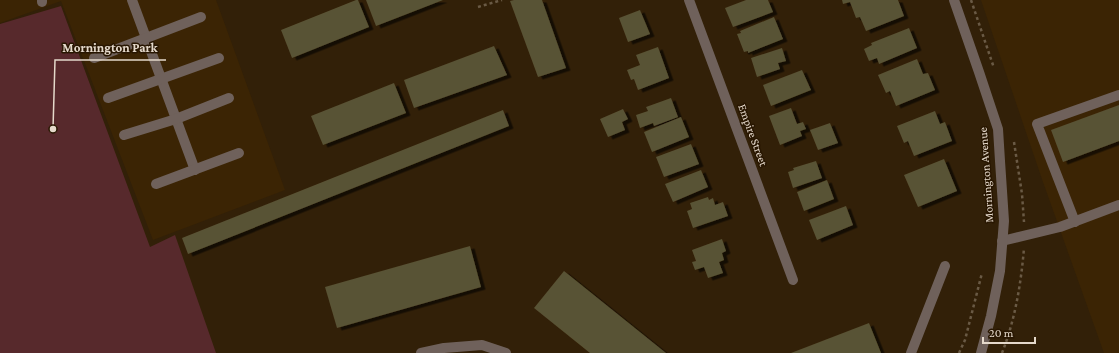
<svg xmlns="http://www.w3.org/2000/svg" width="1119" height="353" font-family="'Crimson Pro',serif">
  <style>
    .built { fill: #3b2404 }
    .green { fill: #57292c }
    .building { fill: #595234; filter: url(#shadow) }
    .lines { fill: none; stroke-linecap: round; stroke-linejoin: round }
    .path { stroke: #6a5a45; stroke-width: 2.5; stroke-dasharray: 3 3; stroke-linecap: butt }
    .service { stroke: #6f615b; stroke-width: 10 }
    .minor { stroke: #6f615b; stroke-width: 10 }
    .tertiary { stroke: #6f615b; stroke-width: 10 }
    .labels { text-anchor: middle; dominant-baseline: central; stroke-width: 3; stroke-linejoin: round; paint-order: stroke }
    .street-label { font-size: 12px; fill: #e5d9cb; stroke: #281601 }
    .leader { fill: none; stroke: #e5d9cb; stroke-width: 1.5 }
    .callout-dot { fill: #e5d9cb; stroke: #281601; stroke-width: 1.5 }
    .callout-label { font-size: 13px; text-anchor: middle; font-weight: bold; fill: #e5d9cb; stroke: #281601; stroke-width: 3; stroke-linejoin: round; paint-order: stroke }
  </style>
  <defs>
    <filter id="shadow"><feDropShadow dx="4.5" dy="2.5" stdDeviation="0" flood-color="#0009"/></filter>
  </defs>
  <rect width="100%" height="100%" fill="#322008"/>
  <!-- built -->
  <g class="built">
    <path d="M0 0H216L285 190 153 240 61 1 0 23Z"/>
    <path d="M981 0H1119V353H1104L1043 182Z"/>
  </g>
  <!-- green -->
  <path class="green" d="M61 6 150 247 175 235 216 353H0V24Z"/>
  <!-- building -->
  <g class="building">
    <path d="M356 0H358L369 27 292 58 281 30Z"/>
    <path d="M366 0H443L376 26Z"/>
    <path d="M514 0H542L566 68 538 77 510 1Z"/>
    <path d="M746 0H768L773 12 733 27 725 8Z"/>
    <path d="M842 0H898L904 16 866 31 860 17 856 18 850 2 843 4Z"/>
    <path d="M640 10 650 34 628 42 619 18Z"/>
    <path d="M774 17 783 39 748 53V51L744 52 737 34 741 33 740 31Z"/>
    <path d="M909 28 917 48 879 64 877 58 869 61 864 49 872 45 871 43Z"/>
    <path d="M494 46 507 75 414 108 404 80Z"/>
    <path d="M658 47 669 78 638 90 634 79 631 80 627 70 640 65 636 55Z"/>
    <path d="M782 48 786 61 778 63 780 69 757 77 751 58Z"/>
    <path d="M917 59 923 74 928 73 935 90 896 106 890 91 886 93 878 75Z"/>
    <path d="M802 70 811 90 771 106 763 85Z"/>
    <path d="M394 83 406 113 323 145 311 116Z"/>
    <path d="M671 98 678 117 654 126 653 123 640 128 636 115 648 111 646 107Z"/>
    <path d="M1119 105V141L1063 162 1051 130Z"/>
    <path d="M791 108 797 124 803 122 806 129 800 131 802 136 780 145 769 116Z"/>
    <path d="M623 109 628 119 622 122 625 130 608 137 600 119Z"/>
    <path d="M503 110 509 126 188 254 182 238Z"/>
    <path d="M935 111 940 124 945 122 952 141 914 156 908 141 904 143 897 126Z"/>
    <path d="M681 117 689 137 652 152 644 132Z"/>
    <path d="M830 123 838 143 818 150 810 130Z"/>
    <path d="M691 144 699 164 664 177 656 157Z"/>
    <path d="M944 159 957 191 918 207 904 175Z"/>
    <path d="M816 161 822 178 793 188 788 172 794 170 793 168Z"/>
    <path d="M701 170 708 187 673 202 665 184Z"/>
    <path d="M827 180 834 199 804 211 797 192Z"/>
    <path d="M708 197 709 200 713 198 715 205 723 202 728 216 693 228 687 211 692 209 690 203Z"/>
    <path d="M846 206 853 225 817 240 809 220Z"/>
    <path d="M722 239 726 251 722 253 724 260 719 262 723 273 708 278 704 267 695 270 692 262 696 261 692 250Z"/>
    <path d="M470 246 481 287 337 328 325 287Z"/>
    <path d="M564 271 666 353H590L534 308Z"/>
    <path d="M869 323 881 353H791Z"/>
  </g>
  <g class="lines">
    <!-- path -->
    <g class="path">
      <path d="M971 0 994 68"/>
      <path d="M478 7 502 0"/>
      <path d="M1014 142 1022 194 1024 222"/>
      <path d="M959 353 965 340 982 273"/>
      <path d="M1002 353C1015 320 1021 284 1024 248"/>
    </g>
    <!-- service -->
    <g class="service">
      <path d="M42 0V2"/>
      <path d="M132 0 195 170"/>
      <path d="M94 58 201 17"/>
      <path d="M108 98 219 58"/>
      <path d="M124 135 176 119 229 98"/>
      <path d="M156 184 239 153"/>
      <path d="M1075 222 1037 124 1119 95"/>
      <path d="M1002 241 1060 227 1119 205"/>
      <path d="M421 353 444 348 482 345 506 353"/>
      <path d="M911 353 945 266"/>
    </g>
    <!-- minor -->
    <path class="minor" d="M689 0 793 280"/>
    <!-- tertiary -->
    <path class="tertiary" d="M954 0 979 72 998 129 1000 161 1004 221 1000 271 991 316 981 353"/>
  </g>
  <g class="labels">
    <!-- street labels -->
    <g class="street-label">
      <text transform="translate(753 135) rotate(70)">Empire Street</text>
      <text transform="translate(986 175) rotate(-94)">Mornington Avenue</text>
    </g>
  </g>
  <!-- callouts -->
  <path class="leader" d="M53 129L55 60H166"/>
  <circle class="callout-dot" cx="53" cy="129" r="4"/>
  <g class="callout-label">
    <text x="110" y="52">Mornington Park</text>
  </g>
  <!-- scale -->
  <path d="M983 337v6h52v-6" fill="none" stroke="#e5d9cb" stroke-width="2"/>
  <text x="989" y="337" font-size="12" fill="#e5d9cb" stroke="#281601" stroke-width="3" paint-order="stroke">20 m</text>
</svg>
